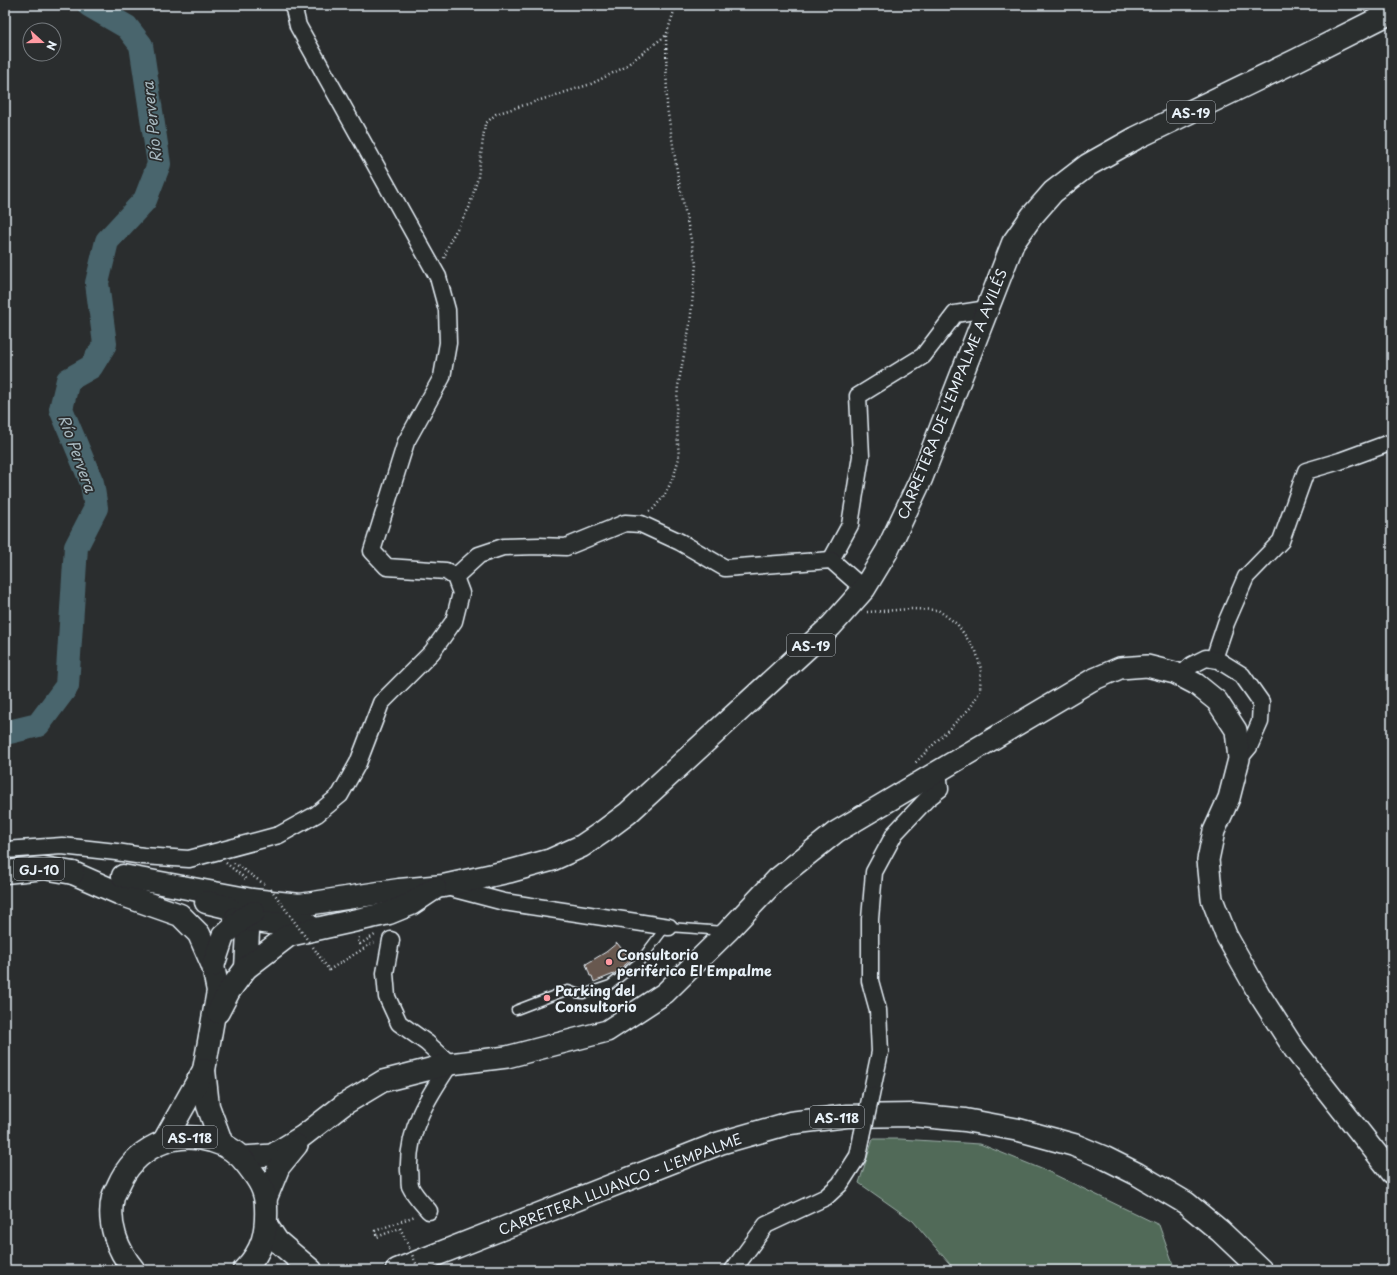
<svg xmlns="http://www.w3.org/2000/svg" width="1397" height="1275" font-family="'Playpen Sans',sans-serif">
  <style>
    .green { fill: #516b59; stroke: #9caea8 }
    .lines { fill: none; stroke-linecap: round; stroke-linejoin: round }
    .river { stroke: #49656d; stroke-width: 24 }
    .building { fill: #685850; stroke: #e8f1f8 }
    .service-casing { stroke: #e8f1f8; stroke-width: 11 }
    .minor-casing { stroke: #e8f1f8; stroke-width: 19 }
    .tertiary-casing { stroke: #e8f1f8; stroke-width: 24 }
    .primary-casing { stroke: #e8f1f8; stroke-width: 25 }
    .trunk-casing { stroke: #e8f1f8; stroke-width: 25 }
    .path { stroke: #e8f1f8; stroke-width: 2.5; stroke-dasharray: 1 3; stroke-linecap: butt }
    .service { stroke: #2a2d2e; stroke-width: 8 }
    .minor { stroke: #2a2d2e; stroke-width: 16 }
    .tertiary { stroke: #2a2d2e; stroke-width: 21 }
    .primary { stroke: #2a2d2e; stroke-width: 22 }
    .trunk { stroke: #2a2d2e; stroke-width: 22 }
    .minor-bridge-casing { stroke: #e8f1f8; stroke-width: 19; stroke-linecap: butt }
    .path-bridge { stroke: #e8f1f8; stroke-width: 2.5; stroke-dasharray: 1 3; stroke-linecap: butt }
    .minor-bridge { stroke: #2a2d2e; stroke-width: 16 }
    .poi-dot { fill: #ff9aa2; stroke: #2a2d2e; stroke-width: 1.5 }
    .labels { text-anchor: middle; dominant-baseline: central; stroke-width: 3.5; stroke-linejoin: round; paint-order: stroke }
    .shield { fill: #2a2d2e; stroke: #afb6bb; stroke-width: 1 }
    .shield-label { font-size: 13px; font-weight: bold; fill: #e8f1f8 }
    .street-label { font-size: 14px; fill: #e8f1f8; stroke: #2a2d2e }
    .poi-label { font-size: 14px; font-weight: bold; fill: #e8f1f8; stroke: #2a2d2e; text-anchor: start }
    .water-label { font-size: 15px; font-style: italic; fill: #a8b9c0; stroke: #2a2d2e }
  </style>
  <rect width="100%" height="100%" fill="#2a2d2e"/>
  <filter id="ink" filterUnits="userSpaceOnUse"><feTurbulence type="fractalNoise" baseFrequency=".025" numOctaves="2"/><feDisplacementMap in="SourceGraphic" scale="8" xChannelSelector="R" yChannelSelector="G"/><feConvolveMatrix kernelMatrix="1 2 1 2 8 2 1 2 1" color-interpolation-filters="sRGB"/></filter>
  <g filter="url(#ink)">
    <!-- green -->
    <path class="green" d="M873 1139H900L980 1144 1049 1172 1159 1225 1175 1270H955L913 1221 859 1183Z"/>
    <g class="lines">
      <!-- river -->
      <path class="river" d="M5 733 38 725 67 686 76 547 96 508 92 483 61 409 68 380 91 367 105 344 97 283 107 241 145 200 159 164 141 45 127 27 89 5"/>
    </g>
    <!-- building -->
    <path class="building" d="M617 943 631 960 614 974 594 982 592 976H590L586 964 606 952Z"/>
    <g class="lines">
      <!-- service casing -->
      <g class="service-casing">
        <path id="service" d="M516 1010 568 990 576 993 583 994 610 985 640 961 664 929 669 927 724 931"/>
      </g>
      <!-- minor casing -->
      <g class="minor-casing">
        <g id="minor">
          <path d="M831 560 850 525 861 456 858 396 923 356 955 314 987 309"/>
          <path d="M455 577 479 555 503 547 539 546 566 547 625 523 641 524 680 542 725 568 831 560 864 589"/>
          <path d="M1214 659 1226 623 1246 577 1281 541 1306 471 1340 461 1392 442"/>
          <path d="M1180 676 1192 665 1206 658 1218 660 1242 675 1261 702 1260 722 1249 747 1239 759"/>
          <path d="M5 850 62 846 116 852 143 856 189 859 279 835 317 814 340 795 358 763 381 703 432 652 454 621 461 593 455 577 446 571 387 567 372 551 406 442 442 377 448 343 447 310 438 277 298 26 293 5"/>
          <path d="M447 887 504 902 669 927"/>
          <path d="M391 940 385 973 387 997 399 1023 427 1043 450 1064C428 1097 407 1129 409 1171 410 1175 409 1182 410 1186 414 1195 422 1203 429 1211"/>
          <path d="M871 1095 880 1052 878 1010 870 981V919L874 872 895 833 927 799 940 789 938 771"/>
          <path d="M733 1270 766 1225 826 1197 840 1184 858 1156 862 1136"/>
        </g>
      </g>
      <!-- tertiary casing -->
      <g class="tertiary-casing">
        <g id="tertiary">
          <path d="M242 1157 272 1155 303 1136 343 1105 383 1081 450 1064 507 1057 607 1031 665 993 728 931 777 879 836 832 1092 680 1120 668 1147 666 1175 673 1196 684 1217 701 1236 730 1239 759 1229 798 1214 831 1208 860 1212 899 1226 935 1259 994 1295 1050 1392 1173"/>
          <path d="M266 1199 279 1167 297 1145"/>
        </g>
      </g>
      <!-- primary casing -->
      <g class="primary-casing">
        <g id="primary">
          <path d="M73 873 123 895 180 915 199 934 213 966 218 991 204 1070 208 1106 222 1144"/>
          <path d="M123 876 252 900 300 905 399 890 443 886 511 871 551 860 582 846 604 831 628 813 831 626 864 589 887 551 921 479 1013 243 1032 216 1053 192 1088 165 1136 138 1297 60 1392 12"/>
          <path d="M206 902 227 907 242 919 248 932 246 968"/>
          <path d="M236 918 277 924 307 923"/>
          <path d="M213 966 223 936 242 919 254 912"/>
          <path d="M218 1012 229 991 246 968 289 935 389 913 411 904 435 888"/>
          <path d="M164 1141 204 1070"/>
          <path d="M267 1226 277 1241 311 1270"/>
          <path d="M134 1270C117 1250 107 1223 113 1197 114 1193 117 1189 118 1186 134 1149 173 1129 212 1141 227 1145 239 1153 248 1166 258 1179 266 1190 266 1207 267 1232 263 1251 244 1270"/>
          <path d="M397 1270 720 1143 790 1123 847 1116 913 1115 965 1120 1019 1130 1074 1145 1105 1158 1137 1174 1186 1203 1220 1231 1261 1270"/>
        </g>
      </g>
      <!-- trunk casing -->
      <g class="trunk-casing">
        <path id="trunk" d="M5 872 44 868 73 873"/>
      </g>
      <!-- path -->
      <g class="path">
        <path d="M444 258 450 241 469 208 478 177 485 124 496 114 591 84 623 68 665 36"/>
        <path d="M649 511 653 509 665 495 674 475 679 458 676 414 678 386 690 324 696 264 678 177 667 107 666 36 676 5"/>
        <path d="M867 612 912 609 938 610 957 624 976 651 981 669 980 691 971 707 914 764"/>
        <path d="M226 863 247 880"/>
        <path d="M234 863 264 884"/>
        <path d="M359 938 357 939 360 944 375 935"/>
        <path d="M313 947 329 970 376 941"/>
        <path d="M409 1247 400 1228 377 1237 375 1231 415 1216"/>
      </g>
      <!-- service -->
      <use href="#service" class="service"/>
      <!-- minor -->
      <use href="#minor" class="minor"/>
      <!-- tertiary -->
      <use href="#tertiary" class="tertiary"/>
      <!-- primary -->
      <use href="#primary" class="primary"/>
      <!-- trunk -->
      <use href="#trunk" class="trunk"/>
      <!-- minor-bridge casing -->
      <g class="minor-bridge-casing">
        <path id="minor-bridge" d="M862 1136 871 1095"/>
      </g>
      <!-- path-bridge -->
      <g class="path-bridge">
        <path d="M271 889 309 942"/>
        <path d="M409 1248 419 1270"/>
      </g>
      <!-- minor-bridge -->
      <use href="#minor-bridge" class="minor-bridge"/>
    </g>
  </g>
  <!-- markers -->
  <g class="poi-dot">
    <circle cx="609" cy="962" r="4"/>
    <circle cx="547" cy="998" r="4"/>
  </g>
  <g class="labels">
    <!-- shield labels -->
    <g class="shield">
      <rect x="1167" y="101" width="48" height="22" rx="3"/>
      <rect x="787" y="634" width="48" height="22" rx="3"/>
      <rect x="14" y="858" width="50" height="22" rx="3"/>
      <rect x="810" y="1106" width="54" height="22" rx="3"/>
      <rect x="163" y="1126" width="54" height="22" rx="3"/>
    </g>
    <g class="shield-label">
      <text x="1191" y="112">AS-19</text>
      <text x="811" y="645">AS-19</text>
      <text x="39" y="869">GJ-10</text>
      <text x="837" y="1117">AS-118</text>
      <text x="190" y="1137">AS-118</text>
    </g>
    <!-- street labels -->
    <g class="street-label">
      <text transform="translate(952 394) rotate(-68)">CARRETERA DE L'EMPALME A AVILÉS</text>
      <text transform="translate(620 1184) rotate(-21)">CARRETERA LLUANCO - L'EMPALME</text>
    </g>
    <!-- poi labels -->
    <g class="poi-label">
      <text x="617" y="954">Consultorio<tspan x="617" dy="16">periférico El Empalme</tspan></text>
      <text x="555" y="990">Parking del<tspan x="555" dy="16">Consultorio</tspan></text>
    </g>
    <!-- water labels -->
    <g class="water-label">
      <text transform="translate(151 122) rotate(-96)">Río Pervera</text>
      <text transform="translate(78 453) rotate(70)">Río Pervera</text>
    </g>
  </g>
  <!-- margin -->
  <rect width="1397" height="1275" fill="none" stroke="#2a2d2e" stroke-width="20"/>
  <rect x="10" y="10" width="1377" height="1255" fill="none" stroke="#e8f1f8" stroke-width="1.5" filter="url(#ink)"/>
  <!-- north arrow -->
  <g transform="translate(42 42) rotate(111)"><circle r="19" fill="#2a2d2e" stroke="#767b7f"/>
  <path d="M0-3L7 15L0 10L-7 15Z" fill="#ff9aa2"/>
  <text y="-6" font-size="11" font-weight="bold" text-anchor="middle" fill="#e8f1f8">N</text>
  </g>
</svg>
